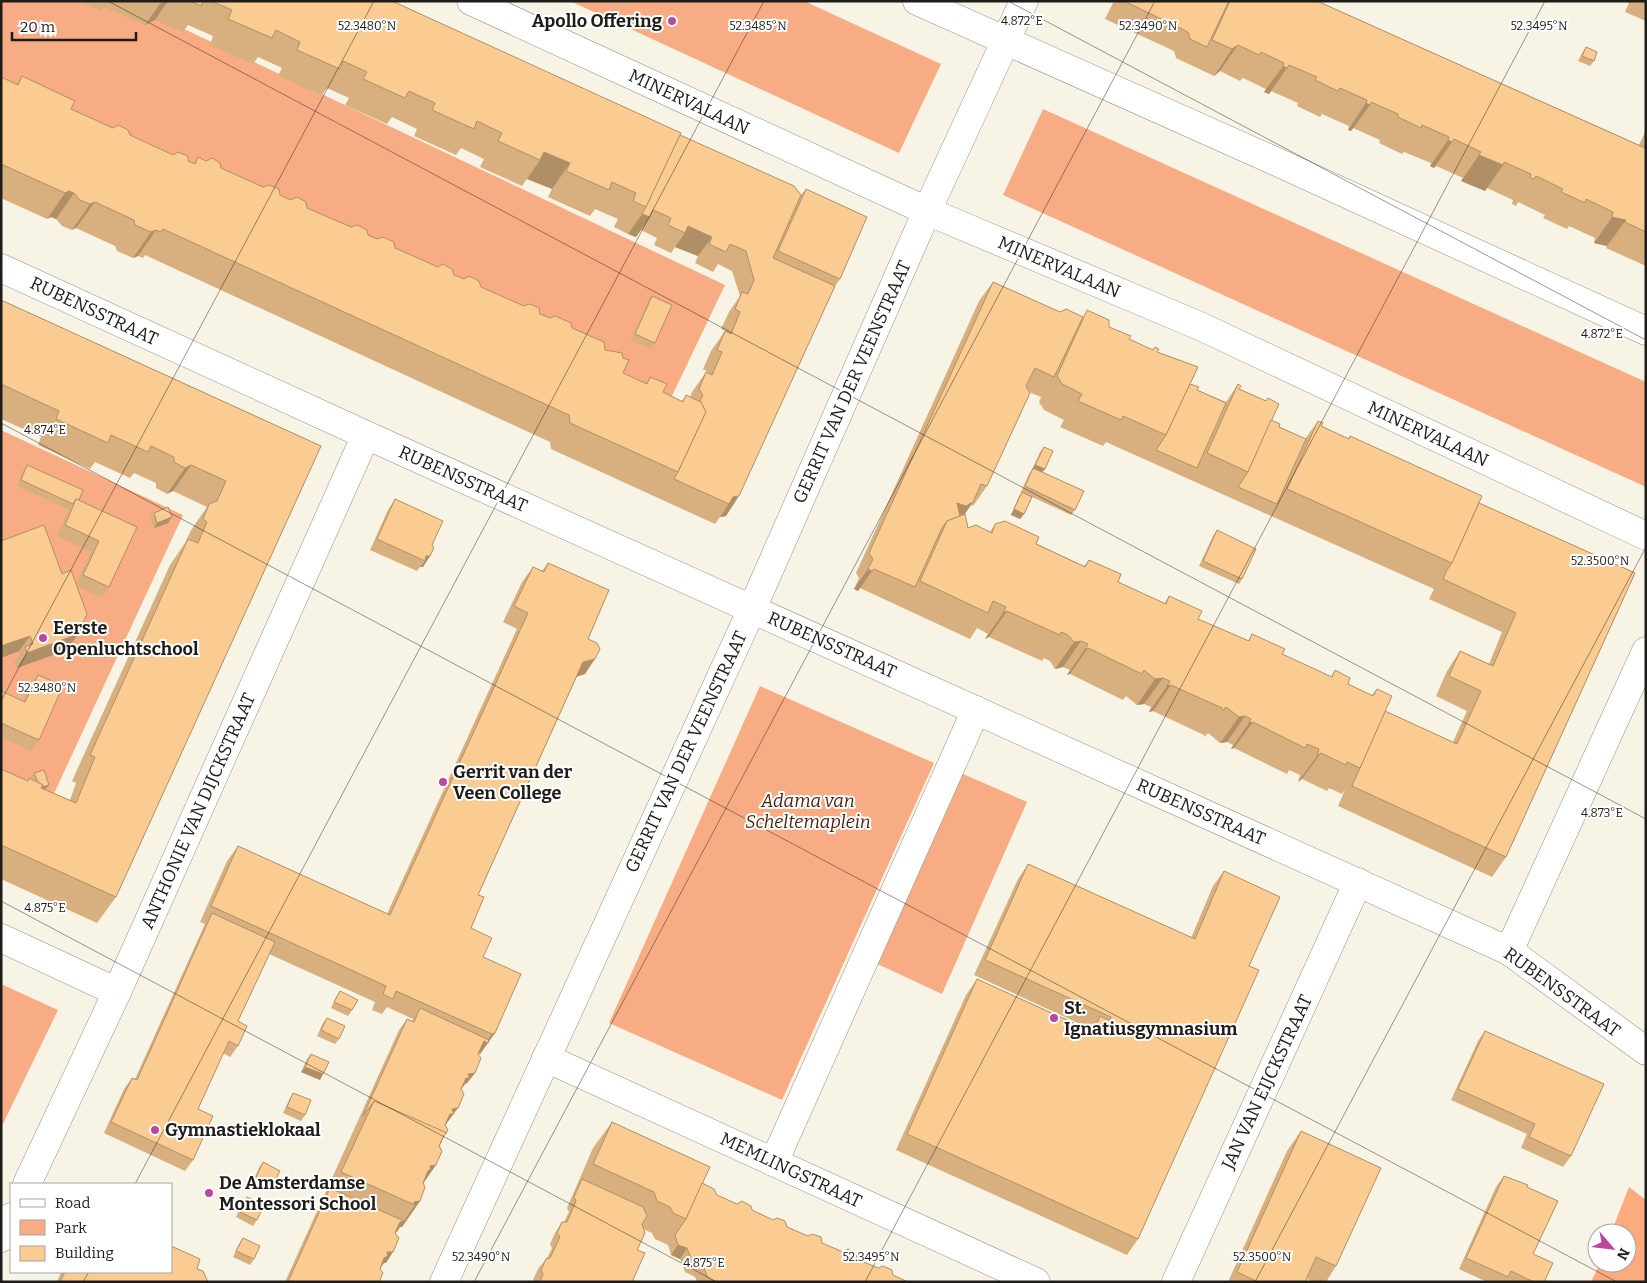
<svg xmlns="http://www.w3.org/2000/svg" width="1647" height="1283" font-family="Bitter,serif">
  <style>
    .green { fill: #f8ac84 }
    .forest { fill: #fdaa7d }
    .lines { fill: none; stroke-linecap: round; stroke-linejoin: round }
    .minor-casing { stroke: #949184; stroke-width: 29 }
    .minor { stroke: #fff; stroke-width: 28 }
    .wall { fill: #d8af7e; fill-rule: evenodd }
    .shaded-wall { fill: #b08f66 }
    .building { fill: #fbcc92; stroke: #b08f66 }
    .ticks { fill: none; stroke: #1f1d19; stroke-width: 1; stroke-opacity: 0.45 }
    .poi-dot { fill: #bd479f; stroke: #fff; stroke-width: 2 }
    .labels { text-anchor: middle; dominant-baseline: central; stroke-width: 4; stroke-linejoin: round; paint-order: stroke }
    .poi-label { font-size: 18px; font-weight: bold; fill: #1f1d19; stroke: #fff; text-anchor: start }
    .street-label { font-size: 18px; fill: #1f1d19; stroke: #fff }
    .park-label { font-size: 18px; font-style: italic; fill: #462512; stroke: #fff }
    .ticks-label { font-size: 12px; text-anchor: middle; fill: #1f1d19; stroke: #fff; stroke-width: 4; stroke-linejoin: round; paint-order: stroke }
  </style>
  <rect width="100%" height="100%" fill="#f7f4e6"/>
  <!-- green -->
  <g class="green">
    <path d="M1 1H125L725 285 671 398 1 81Z"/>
    <path d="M570 1H804L941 64 899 153Z"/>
    <path d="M1043 109 1646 382V487L1003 195Z"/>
    <path d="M1 430 183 515 45 813 1 792Z"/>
    <path d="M760 686 934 763 782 1100 609 1023Z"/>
    <path d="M954 770 1027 802 942 994 871 961Z"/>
    <path d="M1 984 58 1010 1 1128Z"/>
  </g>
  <!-- forest -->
  <path class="forest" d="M1629 1187 1646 1200V1282H1591L1600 1263H1627V1233H1611Z"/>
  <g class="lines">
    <!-- minor casing -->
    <g class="minor-casing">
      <g id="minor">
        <path d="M471 1 927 211 1202 327 1646 536"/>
        <path d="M917 1 1277 162 1646 331"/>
        <path d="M1 268 366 435 1509 951 1646 1051"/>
        <path d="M1 938 117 992"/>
        <path d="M1509 951 1646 651"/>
        <path d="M546 1058 1036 1282"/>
        <path d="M774 1162 976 710"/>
        <path d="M27 1184 117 992 366 435"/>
        <path d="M1 1238 11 1217"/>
        <path d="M444 1282 752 609 927 211 1024 1"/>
        <path d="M1176 1282 1358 882"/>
      </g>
    </g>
    <!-- minor -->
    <use href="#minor" class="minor"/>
  </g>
  <!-- wall -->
  <g class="wall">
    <path d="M79 1H392L680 135 801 195 806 189 840 279 835 286 726 516 720 517 715 524 551 449 550 442 145 255 143 258 138 256 133 258 117 251 115 246 76 228 72 230 62 226 56 219 51 217 47 219 1 198V77L16 84 22 76 71 109 173 155 194 164 198 157 280 195 572 328 605 350 623 373 646 383 650 377 663 392 682 401 686 395 690 397 692 392 706 372 708 373V372L703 369 711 351 725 331H726L721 329 729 312 740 296 732 271 718 264 713 272 695 263 698 256 675 247 671 253 654 245 657 238 641 230 636 237 628 234 614 227 618 219 595 209 590 216 548 197 552 189 527 179 522 186 480 167 484 159 461 148 456 155 414 136 417 129 392 117 387 124 345 105 349 98 327 88 322 95 278 76 282 68 258 57 253 64 210 45 213 36 188 25 183 32 155 20 145 25 104 7 101 11Z"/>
    <path d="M1114 1H1317L1639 145 1646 130V266L1606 248 1607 246 1594 243 1595 238 1569 226 1567 229 1543 218 1545 215 1518 202 1516 206 1512 204 1513 200 1487 188 1485 191 1461 181 1463 178 1436 166 1434 168 1430 166 1431 163 1404 152 1402 154 1379 143 1380 140 1353 128 1351 131 1348 130 1349 126 1322 114 1320 117 1297 106 1298 103 1271 91 1269 94 1264 92 1266 89 1243 78 1240 81 1220 71 1214 76 1176 58 1174 51 1105 19Z"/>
    <path d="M1624 1H1646V21L1625 12 1629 3Z"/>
    <path d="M1586 47 1594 61 1590 66 1578 61 1582 53Z"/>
    <path d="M993 282 1060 312 1083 317 1087 310 1109 327 1129 339 1157 352 1197 390 1226 402 1238 384 1239 389 1266 401 1268 398 1271 420 1279 427 1305 439 1318 421 1321 426 1479 503 1635 573 1506 857 1492 877 1338 806 1345 790 1342 794 1329 788 1327 791 1302 779 1298 782 1300 775 1289 770 1287 774 1234 748 1231 749 1233 745 1227 742 1220 743 1208 733 1205 737 1204 735 1153 711 1149 712 1151 707 1144 704 1137 705 1126 696 1123 700 1070 674 1067 675 1070 670 1063 667 1055 669 1050 661 1044 658 1042 661 989 637 985 639 988 634 977 628 970 639 860 588 858 591 854 589 859 578 856 573 979 301ZM1029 392 1041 397 1042 395 1039 402 1044 410 1064 420 1060 427 1103 446 1106 442 1434 589 1429 599 1502 632 1489 664 1460 651 1447 671 1436 696 1467 711 1453 742 1385 711 1377 689 1372 695 1348 684 1335 670 1331 677 1282 654 1252 634 1248 641 1198 619 1169 596 1164 604 1118 582 1089 560 1084 566 995 524 990 532 968 528 964 515 971 505 973 506 987 486Z"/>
    <path d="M652 296 655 343 651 349 631 340 648 301Z"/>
    <path d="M1 300 321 446 116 897 97 923 1 879V769L27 781 29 778 31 779V778L34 773 49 785 45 789 70 800 76 783 72 781 170 565 185 543 191 530 207 507 173 491 167 494 156 488V483L134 473 130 478 95 462 90 469 38 445 41 437 1 419Z"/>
    <path d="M1044 447 1042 472 1075 510 1071 515 1032 497 1024 514 1020 519 1011 515 1018 498 1022 492H1021L1029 474 1032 470 1040 452Z"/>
    <path d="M27 465 79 500 137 527 109 587 102 598 77 586 67 650 17 668 14 663 20 654 19 651 1 658V541L62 574 76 584 91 552 57 536 69 510 17 486 23 470Z"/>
    <path d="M395 499 432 545 430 556 423 567H420L417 571 370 550 388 510Z"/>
    <path d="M154 513 172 517 168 523 154 528 150 518Z"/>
    <path d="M1217 530 1242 579 1239 584 1199 566 1213 536Z"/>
    <path d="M548 563 588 639 585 674 577 676 478 895 471 928 483 957 495 1033 480 1054 478 1053 475 1073 467 1083 465 1084 461 1089 450 1119 445 1125 444 1137 423 1183 420 1201 402 1227H400L396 1232 386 1263H384L380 1269 379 1282H285L399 1030 407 1019 412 1021 413 1019 387 1007 382 1014 372 1010 375 1002 269 954 238 1021V1046L230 1057 223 1053 198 1109 193 1160 185 1171 104 1133 124 1089 132 1078 135 1079 205 924 200 922 227 861 238 846 387 914 517 629 503 622 522 582 533 567 542 571Z"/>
    <path d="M38 675 39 740 31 751 1 737V691L23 701 30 685Z"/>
    <path d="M1028 864 1191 938 1213 886 1224 871 1249 966 1138 1239 1127 1255 896 1150 966 995 977 979 1090 1030 1091 1029 974 975 1018 879Z"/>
    <path d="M340 991 352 1010 348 1016 331 1008 336 997Z"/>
    <path d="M327 1018 339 1039 335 1044 317 1036 323 1023Z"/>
    <path d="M1485 1031 1571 1156 1563 1167 1521 1148 1527 1134 1451 1100 1478 1041Z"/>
    <path d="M311 1054 323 1074 320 1080 301 1072 307 1059Z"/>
    <path d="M293 1093 305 1115 301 1121 283 1113 290 1098Z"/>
    <path d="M612 1122 702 1183 717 1195 908 1282H697L695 1277 685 1272 680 1259 671 1255 668 1245 655 1239 652 1233 643 1229 637 1250 632 1282H534L533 1280 538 1269 546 1259 547 1258 552 1248 550 1244 555 1233 562 1222H564L569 1212 567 1208 593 1148Z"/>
    <path d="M1301 1131 1336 1266 1326 1282H1313L1307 1279 1305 1282H1228L1287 1151Z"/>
    <path d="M263 1162 273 1185 269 1191 252 1183 259 1168Z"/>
    <path d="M1504 1176 1533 1254 1544 1282H1487L1459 1269 1496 1187Z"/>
    <path d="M247 1197 257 1220 253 1226 236 1217 243 1202Z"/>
    <path d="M243 1238 254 1259 250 1265 233 1257 239 1244Z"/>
    <path d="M197 1269 208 1282H57L61 1272H171Z"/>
  </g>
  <!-- shaded-wall -->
  <g class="shaded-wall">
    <path d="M162 1H168L155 20 145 25Z"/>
    <path d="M1238 45 1220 71 1214 76 1232 49Z"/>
    <path d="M1283 66 1287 68 1269 94 1264 92Z"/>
    <path d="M1366 103 1370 105 1351 131 1348 130Z"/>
    <path d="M1448 140 1452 142 1434 168 1430 166Z"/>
    <path d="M544 152 570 163 552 189 527 179 540 160Z"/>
    <path d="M1479 155 1503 165 1485 191 1461 181Z"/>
    <path d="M69 191 74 193 56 219 51 217 47 219 65 193Z"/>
    <path d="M95 202 76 228 72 230 90 204Z"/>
    <path d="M642 214 650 217 636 237 628 234Z"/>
    <path d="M1612 217 1626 220 1607 246 1594 243Z"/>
    <path d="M688 226 712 237 698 256 675 247 685 233Z"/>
    <path d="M156 230 138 256 133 258 151 232Z"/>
    <path d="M191 465 173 491 167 494 185 468Z"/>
    <path d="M1035 465 1045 469 1041 474 1033 468 1031 470Z"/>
    <path d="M739 496 726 516 720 517 733 497Z"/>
    <path d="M973 502 960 521 957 503Z"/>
    <path d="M1014 509 1024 514 1020 519 1011 515Z"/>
    <path d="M172 517 168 523 154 528 157 523Z"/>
    <path d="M426 556H430L423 567H420L425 561Z"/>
    <path d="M868 569 872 571 858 591 854 589Z"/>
    <path d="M1007 611 989 637 985 639 1003 613Z"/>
    <path d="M78 634 67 650 17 668 27 653Z"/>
    <path d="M30 636 19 651 1 658V646Z"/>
    <path d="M1081 641 1063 667 1055 669 1074 642Z"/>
    <path d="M1088 648 1070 674 1067 675 1085 649Z"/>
    <path d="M595 659 585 674 573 678 583 662Z"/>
    <path d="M1163 678 1144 704 1137 705 1155 679Z"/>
    <path d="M1171 685 1153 711 1149 712 1167 686Z"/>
    <path d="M1245 716 1227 742 1220 743 1239 717Z"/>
    <path d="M1253 722 1234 748 1231 749 1249 723Z"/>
    <path d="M1321 753 1302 779 1298 782 1317 756Z"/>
    <path d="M49 785 45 790 39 788Z"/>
    <path d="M495 1033 480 1054 476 1052 484 1041 486 1042 492 1034Z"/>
    <path d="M305 1067 323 1074 320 1080 301 1072Z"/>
    <path d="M475 1073 467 1083 465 1084 462 1088 458 1089 468 1074Z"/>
    <path d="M458 1108 446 1124 442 1125 452 1109Z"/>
    <path d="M436 1165 418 1191 430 1166Z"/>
    <path d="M420 1201 402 1227H400L397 1232 393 1233 400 1222 404 1221 415 1205 414 1202Z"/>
    <path d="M678 1245 687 1248 680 1259 671 1255Z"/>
    <path d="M387 1252H393L386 1263H384L381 1267 377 1269Z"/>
  </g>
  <!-- building -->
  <g class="building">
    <path d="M190 1H203L201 6Z"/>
    <path d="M211 1H392L681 133 646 207 633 201 636 193 612 182 609 190 566 171 570 163 544 152 540 160 498 141 502 133 477 121 474 129 432 110 435 103 409 91 405 98 363 79 367 72 343 61 340 69 297 50 300 42 276 30 272 38 228 19 232 10Z"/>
    <path d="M1124 1H1229L1207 47 1190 39 1188 32Z"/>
    <path d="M1230 1H1317L1645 148 1646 145V232L1625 222 1626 220 1612 217 1613 212 1586 199 1585 203 1561 192 1563 189 1536 176 1534 179 1530 178 1531 174 1504 162 1503 165 1479 155 1481 152 1454 139 1452 142 1448 140 1449 137 1422 125 1421 128 1398 117V114L1371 102 1370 105 1366 103 1367 100 1340 88 1338 91 1315 80 1317 77 1289 65 1287 68 1283 66 1284 63 1261 52 1259 55 1238 45 1232 49 1212 40Z"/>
    <path d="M1586 47 1597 52 1594 61 1582 56Z"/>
    <path d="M22 76 75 101 71 109 113 128 118 125 128 130 130 135 173 155 178 152 188 156V161L195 164 198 157 206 161 212 158 220 163 221 168 263 187 269 185 279 189 280 195 290 200 297 197 306 202 307 208 351 227 357 225 367 230 368 235 377 239 383 237 394 242 395 248 438 267 443 264 452 269 454 275 464 279 469 276 479 281 481 287 524 306 530 304 539 308 540 314 550 318 555 316 571 323 572 328 604 342 605 350 622 353 623 358 629 360 623 373 647 384 650 377 667 384 663 392 683 402 686 395 701 402 706 412 678 472 570 423 569 415 163 229 161 232 156 230 151 232 135 225 134 220 95 202 90 204 80 200 74 193 69 191 65 193 1 164V77L18 85Z"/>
    <path d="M680 135 794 186 801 195 773 258 835 286 739 496 733 497 729 504 674 479 678 472 706 412 701 402 700 401 703 395 699 389 706 372 712 375 722 352 717 350 725 331 731 334 740 312 735 309 742 292 748 294 754 280 746 251 730 244 726 252 709 244 712 237 688 226 685 233 668 225 671 218 653 210 650 217 642 214 646 207Z"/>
    <path d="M806 189 867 217 840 279 778 251Z"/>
    <path d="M993 282 1060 312 1066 309 1083 317 1054 377 1035 368 1026 386 1030 393 987 486 981 484 973 502 966 506 957 503 960 516 947 521 942 528 915 587 874 569 872 571 868 569 873 559 869 553Z"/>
    <path d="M652 296 672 305 655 343 635 334Z"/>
    <path d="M1 300 321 446 116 897 1 845V769L28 781 29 778 43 785 41 788 76 803 95 757 90 755 188 539 198 543 207 522 203 519 209 504 217 501 226 481 191 465 185 468 174 462V457L151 446 148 452 111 435 108 443 56 419 59 411 1 384Z"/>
    <path d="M1087 310 1109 320V327L1131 336 1129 339 1153 350 1155 347 1159 349 1157 352 1198 367 1166 435 1123 416 1121 420 1078 401 1082 394 1062 384 1057 376Z"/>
    <path d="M1190 384 1199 387 1197 390 1226 403 1197 468 1156 450 1166 435Z"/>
    <path d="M1238 384 1241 386 1239 389 1266 401 1268 398 1279 404 1248 472 1207 453Z"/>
    <path d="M1271 420 1280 424 1279 427 1306 439 1277 504 1238 487 1248 472Z"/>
    <path d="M1318 421 1323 423 1321 426 1349 439 1350 436 1482 496 1452 563 1287 489Z"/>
    <path d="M1044 447 1053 451 1045 469 1035 465Z"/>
    <path d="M27 465 83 490 79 500 76 499 73 504 21 480Z"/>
    <path d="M1033 468 1084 491 1075 510 1025 486Z"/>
    <path d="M1022 492 1032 497 1024 514 1014 509Z"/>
    <path d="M76 499 137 527 109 587 83 575 99 541 65 525Z"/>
    <path d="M395 499 443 521 432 545 434 548 430 556H426L425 561 377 539Z"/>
    <path d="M1479 503 1635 573 1506 857 1352 786 1385 711 1457 744 1481 691 1449 676 1460 651 1493 666 1516 613 1443 579 1447 570 1452 563Z"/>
    <path d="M168 507 172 517 157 523 154 513Z"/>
    <path d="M965 514 968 528 976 525 992 533 995 524 1005 521 1039 537 1036 544 1085 567 1089 560 1121 574 1118 582 1166 604 1169 596 1202 611 1198 619 1249 641 1252 634 1285 649 1282 654 1332 677 1335 670 1350 678 1348 684 1373 696 1377 689 1392 696 1360 768 1347 762 1346 765 1321 753 1317 756 1319 749 1307 744 1305 748 1253 722 1249 723 1251 719 1245 716 1239 717 1226 707 1223 711 1222 708 1171 685 1167 686 1170 681 1163 678 1155 679 1144 670 1142 674 1088 648 1085 649 1088 644 1081 641 1074 642 1068 635 1061 632 1060 635 1007 611 1003 613 1006 607 993 601 988 613 920 581 947 521Z"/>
    <path d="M44 525 62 574 71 570 87 614 78 634 27 653 25 647 33 644 30 636 1 646V541Z"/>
    <path d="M1217 530 1256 549 1242 579 1203 561Z"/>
    <path d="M548 563 609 590 588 639 597 643 600 649 595 659 583 662 478 895 484 897 471 928 492 938 483 957 521 974 495 1033 492 1034 396 991 393 999 383 994 386 986 211 906 238 846 390 915 528 613 514 606 533 567 544 572Z"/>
    <path d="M38 675 63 686 39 740 1 723V691L25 702Z"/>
    <path d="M44 770 49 785 42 787 43 785 38 782 34 773Z"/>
    <path d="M1028 864 1195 939 1224 871 1280 897 1249 966 1259 970 1138 1239 907 1134 977 979 1093 1032 1100 1016 1110 1021 1111 1017 985 960Z"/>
    <path d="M212 913 275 942 238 1021 247 1026 238 1046 229 1041 198 1109 213 1116 193 1160 111 1122 132 1078 137 1080Z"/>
    <path d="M340 991 358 1000 352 1010 334 1002Z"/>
    <path d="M420 1008 489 1040 488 1043 484 1041 478 1054 481 1058 475 1073 468 1074 470 1078H466L461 1089 464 1094 458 1108 452 1109 454 1114H450L445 1125 448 1130 446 1133 374 1101 363 1116 407 1019 414 1022Z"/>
    <path d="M327 1018 345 1026 339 1039 321 1030Z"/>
    <path d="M1485 1031 1604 1084 1571 1156 1529 1137 1535 1124 1458 1089Z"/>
    <path d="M311 1054 329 1062 323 1074 305 1067Z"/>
    <path d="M293 1093 311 1100 305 1115 287 1107Z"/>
    <path d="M374 1101 447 1133 444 1135 439 1146 442 1151 436 1165 430 1166 431 1169 428 1171 423 1183 425 1187 420 1201 414 1202 415 1205 341 1172Z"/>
    <path d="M612 1122 710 1167 686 1219 673 1213 670 1207 657 1201 654 1192 593 1164Z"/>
    <path d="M1301 1131 1381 1168 1336 1266 1316 1257 1305 1282H1258L1237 1272Z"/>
    <path d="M263 1162 280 1171 273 1185 256 1177Z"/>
    <path d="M1504 1176 1528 1185 1527 1187 1558 1201 1533 1254 1553 1263 1544 1282H1534L1511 1271 1508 1277 1466 1258Z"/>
    <path d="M582 1179 643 1207 647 1216 642 1224 645 1233 637 1250 645 1253 632 1282H540L543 1274 541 1270 546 1259 550 1258 560 1237 557 1233 562 1222H567L576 1201 574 1197Z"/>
    <path d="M702 1183 714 1189 717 1195 737 1204 742 1201 751 1206 752 1210 773 1220 777 1218 785 1221 787 1227 808 1236 812 1234 821 1237 822 1243 843 1252 848 1249 856 1254 857 1259 878 1268 883 1266 892 1270 893 1275 908 1282H716L708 1278 703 1266 692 1261 687 1248 678 1245 675 1235 686 1219Z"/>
    <path d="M330 1188 404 1221 400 1222 395 1233 399 1238 393 1252H387L388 1256 384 1258 380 1269 383 1273 379 1282H288Z"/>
    <path d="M247 1197 264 1205 257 1220 240 1212Z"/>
    <path d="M243 1238 260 1246 254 1259 236 1251Z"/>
    <path d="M171 1246 200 1259 197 1269 203 1271 208 1282H60L65 1272H171Z"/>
  </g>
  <!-- ticks -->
  <path class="ticks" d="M108 1 1646 819M1008 1 1646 340M1 423 1617 1282M1 701 374 1M1 901 717 1282M135 1184 764 1M83 1282 89 1272M474 1282 1155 1M865 1282 1545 1M1255 1282 1646 547"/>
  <!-- markers -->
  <g class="poi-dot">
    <circle cx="672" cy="21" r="5"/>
    <circle cx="43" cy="638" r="5"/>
    <circle cx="443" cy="782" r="5"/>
    <circle cx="1054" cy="1018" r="5"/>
    <circle cx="155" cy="1130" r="5"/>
    <circle cx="209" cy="1193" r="5"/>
  </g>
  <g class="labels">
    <!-- poi labels -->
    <g class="poi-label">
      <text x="662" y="21" text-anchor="end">Apollo Offering</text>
      <text x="53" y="628">Eerste<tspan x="53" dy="21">Openluchtschool</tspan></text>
      <text x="453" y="772">Gerrit van der<tspan x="453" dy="21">Veen College</tspan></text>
      <text x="1064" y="1008">St.<tspan x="1064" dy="21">Ignatiusgymnasium</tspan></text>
      <text x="165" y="1130">Gymnastieklokaal</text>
      <text x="219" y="1183">De Amsterdamse<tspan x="219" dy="21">Montessori School</tspan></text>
    </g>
    <!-- street labels -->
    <g class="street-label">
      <text transform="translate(689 102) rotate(25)">MINERVALAAN</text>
      <text transform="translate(1059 267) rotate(23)">MINERVALAAN</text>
      <text transform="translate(94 311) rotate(25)">RUBENSSTRAAT</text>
      <text transform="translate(852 382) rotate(-66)">GERRIT VAN DER VEENSTRAAT</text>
      <text transform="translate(1428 434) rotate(25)">MINERVALAAN</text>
      <text transform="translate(463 479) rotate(24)">RUBENSSTRAAT</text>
      <text transform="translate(832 645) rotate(24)">RUBENSSTRAAT</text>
      <text transform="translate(686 752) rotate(-65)">GERRIT VAN DER VEENSTRAAT</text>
      <text transform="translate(198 811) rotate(-66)">ANTHONIE VAN DIJCKSTRAAT</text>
      <text transform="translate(1201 812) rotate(24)">RUBENSSTRAAT</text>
      <text transform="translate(1562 992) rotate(36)">RUBENSSTRAAT</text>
      <text transform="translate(1267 1082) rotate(-65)">JAN VAN EIJCKSTRAAT</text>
      <text transform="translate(791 1170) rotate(25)">MEMLINGSTRAAT</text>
    </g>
    <!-- park labels -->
    <g class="park-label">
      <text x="808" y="801">Adama van<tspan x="808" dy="21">Scheltemaplein</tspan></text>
    </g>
  </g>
  <g class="ticks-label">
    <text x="1022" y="25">4.872°E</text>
    <text x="367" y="30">52.3480°N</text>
    <text x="758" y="30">52.3485°N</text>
    <text x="1148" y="30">52.3490°N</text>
    <text x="1539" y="30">52.3495°N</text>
    <text x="1602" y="338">4.872°E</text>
    <text x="45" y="434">4.874°E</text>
    <text x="1600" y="565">52.3500°N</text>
    <text x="47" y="692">52.3480°N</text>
    <text x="1602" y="817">4.873°E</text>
    <text x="45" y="912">4.875°E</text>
    <text x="481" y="1261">52.3490°N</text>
    <text x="871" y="1261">52.3495°N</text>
    <text x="1262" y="1261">52.3500°N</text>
    <text x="704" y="1267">4.875°E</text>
  </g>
  <!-- border -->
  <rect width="1647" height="1283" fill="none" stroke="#1f1d19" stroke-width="5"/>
  <!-- legend -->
  <rect x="10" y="1183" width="162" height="90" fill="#ffffff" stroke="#a5a5a3"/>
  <rect x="20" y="1199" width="25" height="8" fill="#ffffff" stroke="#a5a5a3"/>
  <text x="55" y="1208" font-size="15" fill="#1f1d19">Road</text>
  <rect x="20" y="1220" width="25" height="15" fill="#f8ac84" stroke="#a5a5a3"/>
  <text x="55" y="1233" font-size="15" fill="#1f1d19">Park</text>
  <rect x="20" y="1246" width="25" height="15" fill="#fbcc92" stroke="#a5a5a3"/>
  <text x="55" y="1258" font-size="15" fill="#1f1d19">Building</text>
  <!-- north arrow -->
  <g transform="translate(1612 1248) rotate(118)"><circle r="24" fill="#ffffff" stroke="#a5a5a3"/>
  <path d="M0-4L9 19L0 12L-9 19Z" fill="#bd479f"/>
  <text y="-8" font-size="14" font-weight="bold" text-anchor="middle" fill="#1f1d19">N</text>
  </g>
  <!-- scale -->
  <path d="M12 32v8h124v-8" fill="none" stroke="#1f1d19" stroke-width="2.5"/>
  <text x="20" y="32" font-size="15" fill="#1f1d19" stroke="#ffffff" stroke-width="4" paint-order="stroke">20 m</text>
</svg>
